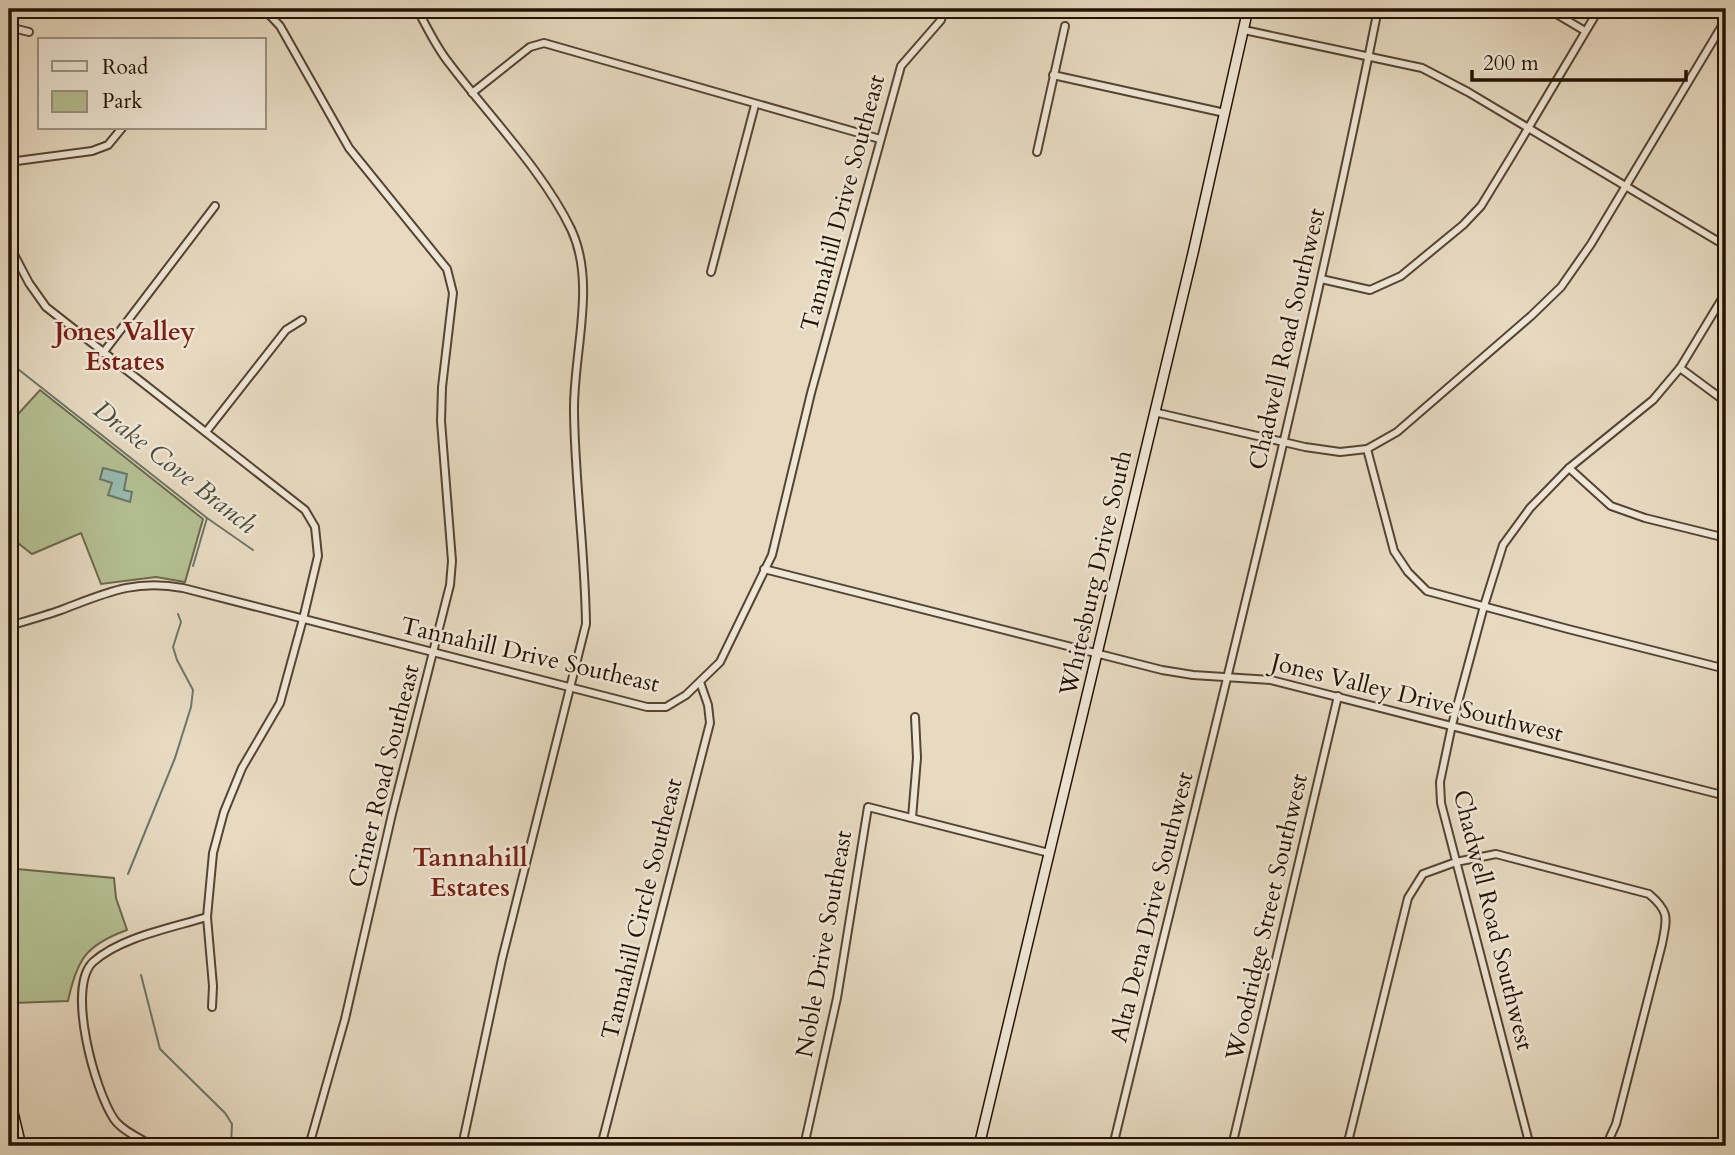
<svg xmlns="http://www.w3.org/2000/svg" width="1735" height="1155" font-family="Cardo,serif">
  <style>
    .green { fill: #b4c093; stroke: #6c694a; stroke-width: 2 }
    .water { fill: #97bbaf; stroke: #69776a; stroke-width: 2 }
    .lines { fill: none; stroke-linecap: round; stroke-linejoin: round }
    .stream { stroke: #69776a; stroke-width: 2 }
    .minor-casing { stroke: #554432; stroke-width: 10 }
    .secondary-casing { stroke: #241202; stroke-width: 12 }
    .minor { stroke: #efe7d7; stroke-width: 6 }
    .secondary { stroke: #efe7d7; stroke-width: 9 }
    .labels { text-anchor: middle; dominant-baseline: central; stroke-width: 5; stroke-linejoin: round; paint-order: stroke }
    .street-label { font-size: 24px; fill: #241202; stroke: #efe7d7 }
    .neighbourhood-label { font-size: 26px; font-weight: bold; fill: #7a1f14; stroke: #efe7d7 }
    .water-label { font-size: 26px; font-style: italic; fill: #4c4d3f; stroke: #efe7d7 }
  </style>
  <rect width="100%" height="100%" fill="#e7dac1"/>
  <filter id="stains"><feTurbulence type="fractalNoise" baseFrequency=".00286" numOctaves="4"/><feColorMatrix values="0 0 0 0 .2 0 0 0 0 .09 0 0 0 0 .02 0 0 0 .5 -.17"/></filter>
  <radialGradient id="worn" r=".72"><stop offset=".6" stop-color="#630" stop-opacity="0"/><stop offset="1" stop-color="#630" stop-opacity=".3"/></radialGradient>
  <!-- green -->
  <g class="green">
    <path d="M40 390 203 519 185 582 156 577 101 584 81 533 32 554 9 536V424Z"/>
    <path d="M17 869 114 878 116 898 127 930C86 945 77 959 68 1001L13 1003Z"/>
  </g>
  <!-- water -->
  <path class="water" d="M103 468 127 474 124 490 132 492 130 502 108 495 112 483 100 479Z"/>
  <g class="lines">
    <!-- stream -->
    <g class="stream">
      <path d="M9 362 207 518 253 550"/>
      <path d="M193 566 207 518"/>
      <path d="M128 874 175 758 191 707 193 690 177 660 173 647 181 622 178 614"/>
      <path d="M141 975 160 1049 225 1113 232 1124 231 1144"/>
    </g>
    <!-- minor casing -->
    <g class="minor-casing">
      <g id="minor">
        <path d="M264 9 280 26 349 148 447 269 453 293 442 387 441 421 452 561 450 585 392 814 345 1019 309 1146"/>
        <path d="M417 9C427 27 436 47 449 63 489 116 543 171 571 229 597 284 573 353 574 412 575 483 585 553 586 624L502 959 462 1146"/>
        <path d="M1548 9 1585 31"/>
        <path d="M9 27 29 32"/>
        <path d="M1244 30 1422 68 1468 92 1726 246"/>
        <path d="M1053 75 1225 113"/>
        <path d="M472 93 530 47 544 43 880 139"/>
        <path d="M1037 152 1065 26"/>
        <path d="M9 162 92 151 108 145 122 128"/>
        <path d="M9 245 29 283 46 307 305 510 315 527 318 556 303 619 280 703 242 768 224 812 213 853 207 917 213 986 212 1007"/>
        <path d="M711 272 755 105"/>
        <path d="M1321 279 1370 290 1401 276 1463 225 1481 206 1511 157 1599 9"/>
        <path d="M103 353 215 206"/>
        <path d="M1680 368 1726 402"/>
        <path d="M1154 412 1305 447 1340 452 1367 449 1397 432 1531 316 1561 287 1591 244 1726 19"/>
        <path d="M206 432 286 330 302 320"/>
        <path d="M1367 449 1394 551 1408 572 1427 591 1568 629 1726 669"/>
        <path d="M1569 468 1611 506 1645 518 1726 538"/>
        <path d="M764 569 1162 670 1193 675 1271 680 1726 796"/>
        <path d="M9 626C26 621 44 616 61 610 106 593 134 579 183 588L647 707H666L686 695 720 662 772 555 811 393 901 66 941 20 944 9"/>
        <path d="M912 818 917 758 915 717"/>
        <path d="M153 1146C142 1139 122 1131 114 1119 95 1091 66 988 93 962 121 937 171 928 207 917"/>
        <path d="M601 1146 710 723 708 705 700 682"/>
        <path d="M804 1146 837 998 868 807 1049 853"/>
        <path d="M1113 1146C1204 768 1302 390 1378 9"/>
        <path d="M1232 1146 1338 696"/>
        <path d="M1347 1146 1408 898 1423 874 1456 862 1496 854 1649 894C1670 912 1667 918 1662 944L1616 1124 1606 1146"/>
        <path d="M1530 1146 1441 803 1440 782 1452 725 1484 606 1503 545 1530 508 1569 468 1653 400 1680 368 1726 292"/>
      </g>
    </g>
    <!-- secondary casing -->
    <g class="secondary-casing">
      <g id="secondary">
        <path d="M9 1096 21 1146"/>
        <path d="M979 1146 1193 253 1248 9"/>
      </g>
    </g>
    <!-- minor -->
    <use href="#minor" class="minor"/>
    <!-- secondary -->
    <use href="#secondary" class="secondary"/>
  </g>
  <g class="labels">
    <!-- street labels -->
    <g class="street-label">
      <text transform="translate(843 203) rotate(-75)">Tannahill Drive Southeast</text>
      <text transform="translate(1287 339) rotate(-77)">Chadwell Road Southwest</text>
      <text transform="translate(1096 573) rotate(-77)">Whitesburg Drive South</text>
      <text transform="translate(530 655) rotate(13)">Tannahill Drive Southeast</text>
      <text transform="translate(1417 698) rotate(14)">Jones Valley Drive Southwest</text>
      <text transform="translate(384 776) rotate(-76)">Criner Road Southeast</text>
      <text transform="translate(1152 907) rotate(-76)">Alta Dena Drive Southwest</text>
      <text transform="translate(642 909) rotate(-76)">Tannahill Circle Southeast</text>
      <text transform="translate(1267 917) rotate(-77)">Woodridge Street Southwest</text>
      <text transform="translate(1493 920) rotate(76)">Chadwell Road Southwest</text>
      <text transform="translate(824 944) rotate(-80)">Noble Drive Southeast</text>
    </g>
    <!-- neighbourhood labels -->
    <g class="neighbourhood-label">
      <text x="125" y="331">Jones Valley<tspan x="125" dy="30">Estates</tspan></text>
      <text x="470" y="857">Tannahill<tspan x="470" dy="30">Estates</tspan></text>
    </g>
    <!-- water labels -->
    <g class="water-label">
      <text transform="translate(175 467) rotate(38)">Drake Cove Branch</text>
    </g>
  </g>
  <!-- margin -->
  <rect width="1735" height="1155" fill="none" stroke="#e7dac1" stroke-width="35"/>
  <rect x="10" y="10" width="1714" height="1134" fill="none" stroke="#241202" stroke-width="3.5"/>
  <rect x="18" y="18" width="1700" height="1120" fill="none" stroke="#241202" stroke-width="2"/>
  <!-- legend -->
  <rect x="38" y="38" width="228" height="91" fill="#efe7d7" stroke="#9e9282" stroke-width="2"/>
  <rect x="52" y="61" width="35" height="10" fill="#efe7d7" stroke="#9e9282" stroke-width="2"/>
  <text x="102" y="74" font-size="21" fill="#241202">Road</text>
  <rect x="52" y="91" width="35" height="21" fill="#b4c093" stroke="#9e9282" stroke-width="2"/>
  <text x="102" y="108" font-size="21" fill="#241202">Park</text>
  <!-- scale -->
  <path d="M1472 70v10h214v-10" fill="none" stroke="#241202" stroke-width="3.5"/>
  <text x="1483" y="70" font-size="21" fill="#241202" stroke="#efe7d7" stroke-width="5" paint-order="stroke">200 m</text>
  <rect width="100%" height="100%" filter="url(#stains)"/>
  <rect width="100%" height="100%" fill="url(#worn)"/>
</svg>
